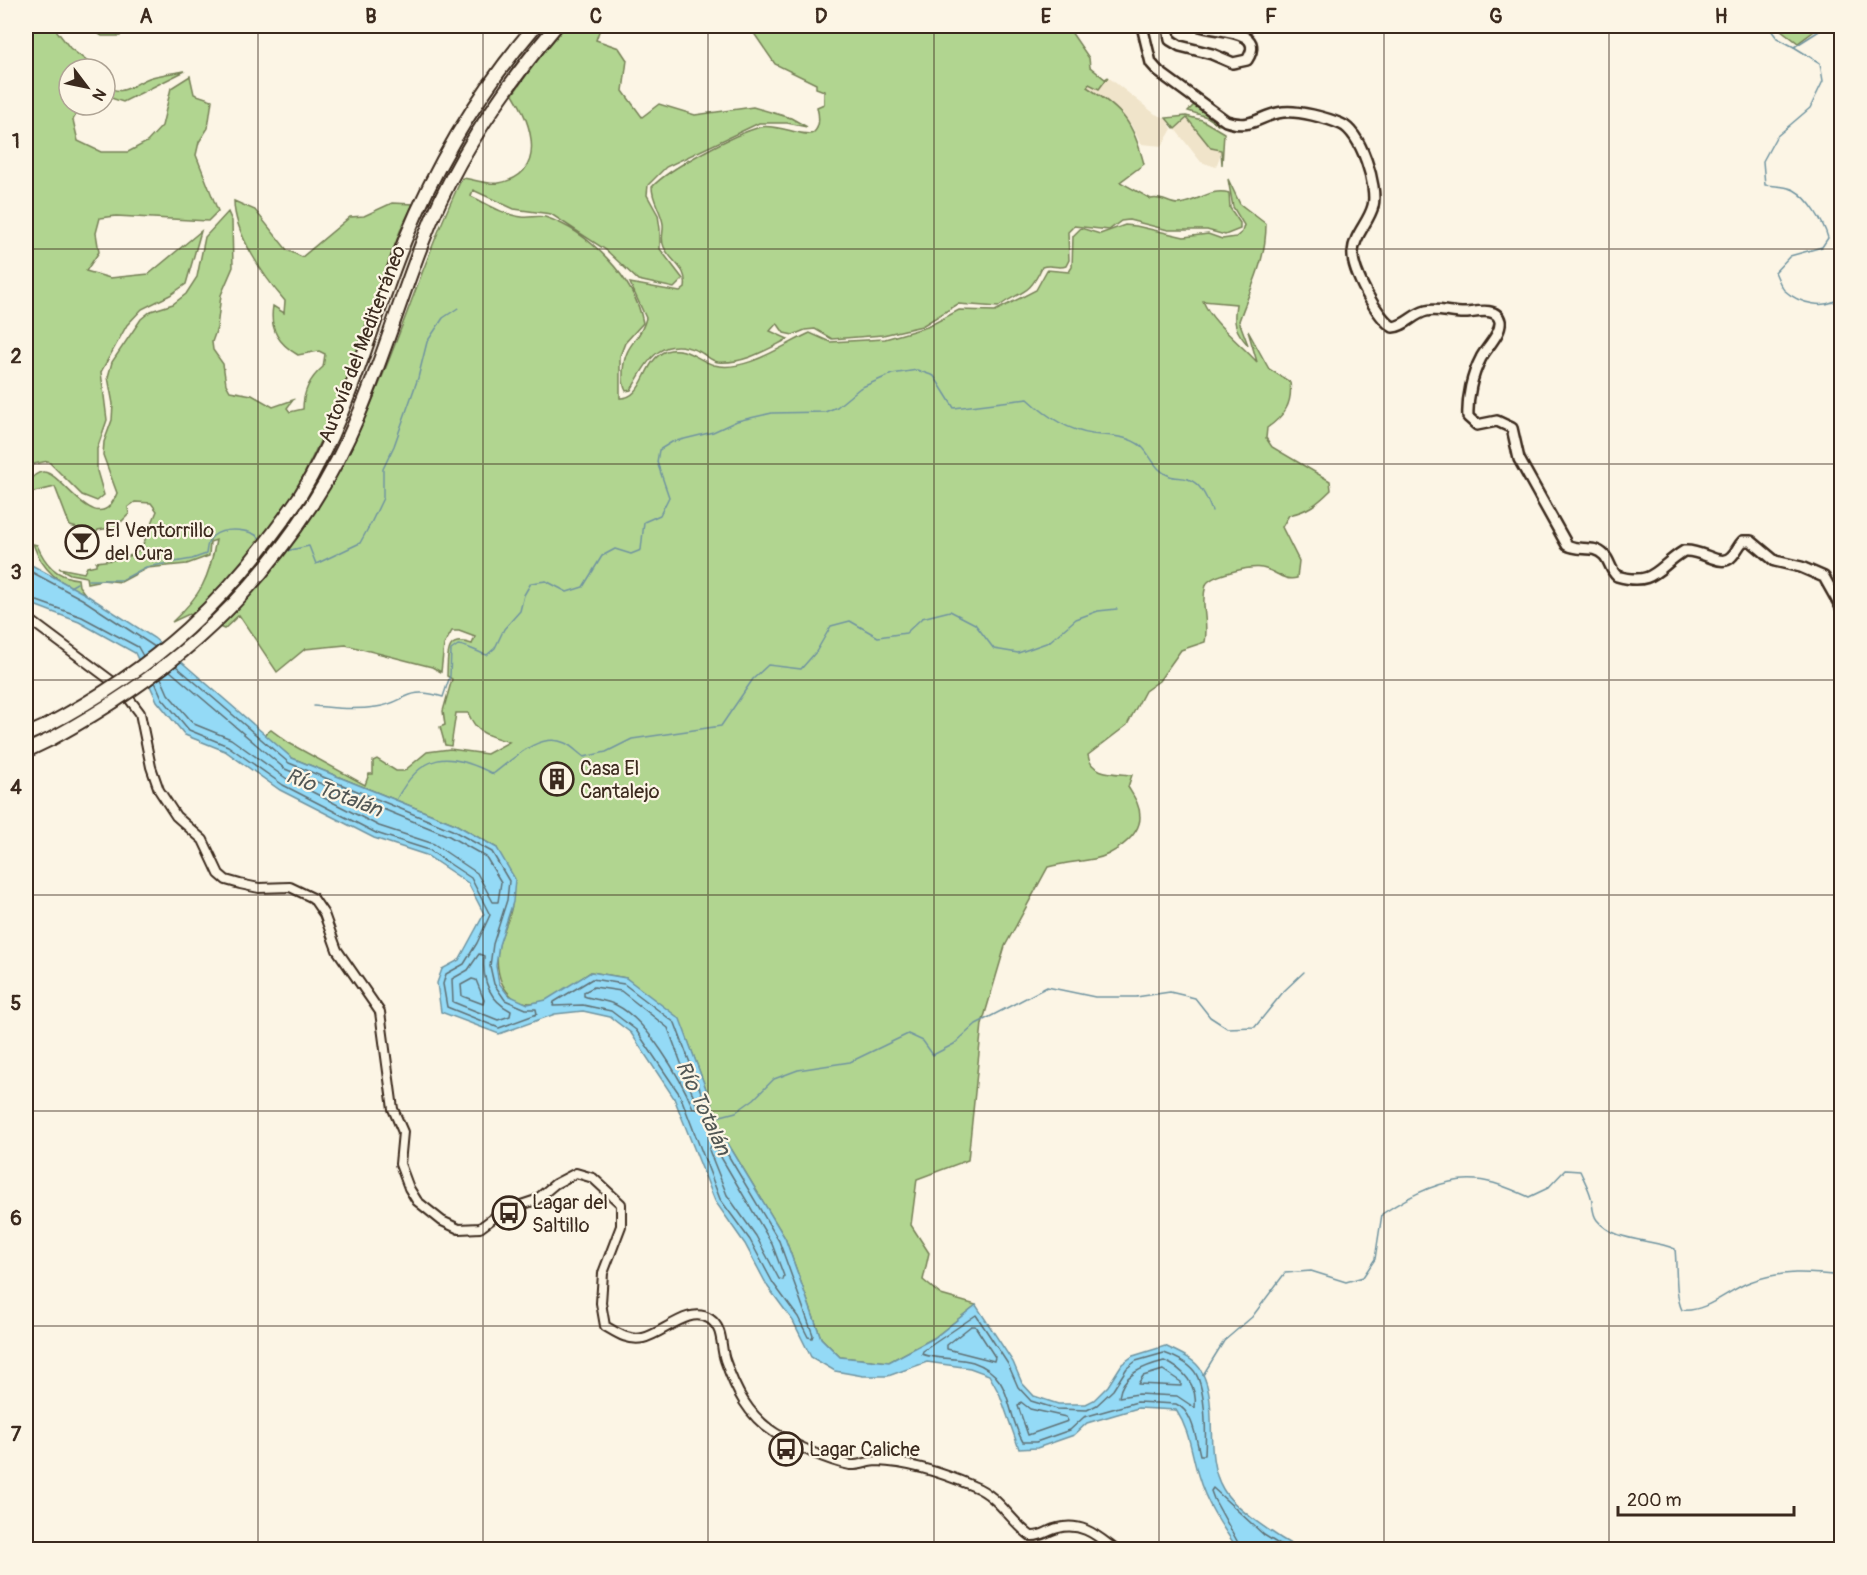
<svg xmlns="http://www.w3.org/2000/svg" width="1867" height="1575" font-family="Pangolin,sans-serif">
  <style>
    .built { fill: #f0e4ca }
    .green { fill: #b1d590; stroke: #768057; stroke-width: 1.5 }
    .water { fill: #94daf6; stroke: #7094a0; stroke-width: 1.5 }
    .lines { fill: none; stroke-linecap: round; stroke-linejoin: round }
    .shore { stroke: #5f7074; stroke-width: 1.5 }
    .stream { stroke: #7094a0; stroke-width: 1.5 }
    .tertiary-casing { stroke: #3b2a1e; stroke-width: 12 }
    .secondary-casing { stroke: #3b2a1e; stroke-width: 14 }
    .motorway-casing { stroke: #3b2a1e; stroke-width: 16 }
    .tertiary { stroke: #fcf5e5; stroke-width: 8 }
    .secondary { stroke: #fcf5e5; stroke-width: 9 }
    .motorway { stroke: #fcf5e5; stroke-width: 12 }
    .motorway-bridge-casing { stroke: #3b2a1e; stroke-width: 16; stroke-linecap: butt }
    .motorway-bridge { stroke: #fcf5e5; stroke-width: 12 }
    .grid { fill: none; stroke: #3b2a1e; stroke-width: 1.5; stroke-opacity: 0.55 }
    .labels { text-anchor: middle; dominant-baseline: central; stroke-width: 4.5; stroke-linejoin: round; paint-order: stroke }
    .street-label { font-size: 20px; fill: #3b2a1e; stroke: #fcf5e5 }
    .poi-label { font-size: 20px; fill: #3b2a1e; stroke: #fcf5e5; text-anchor: start }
    .water-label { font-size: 21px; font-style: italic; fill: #515654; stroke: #fcf5e5 }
    .neatline { fill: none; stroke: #3b2a1e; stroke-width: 2 }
    .grid-label { font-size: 20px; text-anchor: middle; font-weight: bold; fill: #3b2a1e }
  </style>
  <rect width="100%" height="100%" fill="#fcf5e5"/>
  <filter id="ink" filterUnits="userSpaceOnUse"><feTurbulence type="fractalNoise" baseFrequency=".0167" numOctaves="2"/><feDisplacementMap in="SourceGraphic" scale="12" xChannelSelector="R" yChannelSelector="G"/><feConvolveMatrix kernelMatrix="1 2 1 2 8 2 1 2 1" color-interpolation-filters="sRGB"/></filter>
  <g filter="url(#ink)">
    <!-- built -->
    <g class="built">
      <path d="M1108 77 1155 114 1166 118 1172 129 1162 146 1141 144 1131 125 1087 87 1089 84 1099 89Z"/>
      <path d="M1186 117 1211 148 1222 150 1216 167 1201 162 1175 129Z"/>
    </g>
    <!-- green -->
    <g class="green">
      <path d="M26 26H53L70 48 97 69H69V105H81L73 120 78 141 101 152H128L147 142 162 126 171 88 190 76 194 94 212 100 208 128 199 142 196 155 218 211 208 221 116 216 100 218 96 233 99 252 86 271 110 278 149 274 201 231 186 284 170 295 142 309 127 325 101 372 107 420 97 449V471L104 495 97 501 82 495 48 461 34 464 26 472Z"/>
      <path d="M86 26H127L120 36H102Z"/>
      <path d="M561 26H601L596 40 619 48 627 60 623 91 642 117 659 104 695 115 753 107 791 118 807 127 787 123H759L666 167 648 185 647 195 658 215 660 229V249L683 279 674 288 638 280 606 250 551 214 514 209 473 190 471 196C487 204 504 215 522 217 530 218 538 215 545 217 588 231 635 278 643 323L625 343 620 356V398C645 399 643 359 666 351 685 345 697 360 714 365 745 373 783 345 810 333L830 342 885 339 927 327 959 310 995 311 1036 290 1047 270 1069 272 1072 267 1073 236 1081 228 1100 234 1125 225 1136 226 1184 237 1208 234 1222 239 1236 237 1242 232 1244 225 1233 207 1228 179 1240 204 1266 224C1266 262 1251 286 1239 321L1248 345C1235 331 1233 323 1236 304L1203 301C1212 323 1240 343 1257 362L1248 331 1269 369 1290 382C1293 404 1284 416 1267 428L1266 438 1272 447 1330 481 1331 490C1317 504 1308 511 1289 515L1282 527 1299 561 1297 578C1283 582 1275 570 1262 568 1251 566 1209 575 1206 585 1200 605 1209 623 1205 642L1181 650 1159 681 1145 691 1127 725 1088 755C1090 775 1115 773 1132 775L1128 787C1134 797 1140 805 1140 817 1140 837 1111 856 1094 859 1078 862 1063 863 1048 867L1005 946 982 1024 968 1160 917 1179 911 1225 929 1253 923 1280 941 1295 976 1305 934 1338 889 1362 840 1357 821 1338 785 1238 724 1137 686 1036 626 978 591 972C577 981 560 996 544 1001 506 1012 492 975 499 944 502 931 513 914 512 901 511 884 501 864 497 848L455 824 292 758 264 735 271 730 289 743 365 785 369 774H373V761L377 759 396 771H404L427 752 450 749 487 754 509 742C487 735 478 735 468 713H456L451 746 445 745 440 727 445 725 443 711 452 679 447 676C448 655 444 635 472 644L475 637 459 631H452L444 645 441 672 432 667 346 645 305 649 277 672 239 615 224 629 189 614 172 622C201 595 209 579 216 540L210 542 209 556 187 564 147 568 121 582 102 580 87 583 86 577 70 574 59 568 84 573 87 567 96 565V562C144 557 139 554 157 511L151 503 135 502 128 507 129 514 116 527 98 530 96 533 70 526 55 487 30 493 26 501V484C30 479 37 471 44 472 63 473 98 542 117 493L103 455 104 442 112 420 113 404 108 377 112 362 141 319 151 311 173 304 186 294 197 277 205 237 228 212 232 221 233 267 221 295 217 328 212 342 213 350 223 364 226 384 230 391 252 395 273 407 293 400 287 408 290 412 303 409C303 393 310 378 323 367L325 354 319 351 298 355C279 344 269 330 273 306L284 313 285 301C264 277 234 233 234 201L255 210 287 250 302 257 350 217 364 216 392 203 413 204 400 231 337 406 295 493 317 507C383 406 410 286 462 178 473 179 488 185 499 183 548 174 532 123 513 94Z"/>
      <path d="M749 26H1067L1089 58 1090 67 1105 79 1108 77 1099 89 1089 84 1087 87C1124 111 1133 122 1144 164L1120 182 1151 199C1161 196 1169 204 1178 204 1196 203 1211 187 1229 193L1230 208 1240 223V229L1225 235 1207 230H1168L1129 220 1121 221 1109 230 1074 226 1068 232 1069 260 1066 266C1058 269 1051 264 1042 267 1028 298 1021 289 998 307L958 304 922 326 883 335 832 339 815 329 805 330 793 335 784 333 777 323 770 331 788 339C766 350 744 364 718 362 711 361 705 354 698 351 660 334 647 362 631 390L626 391C622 384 623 379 623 371 625 341 640 343 646 318L630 283 680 292 685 288C688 267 672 264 664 247 660 239 664 232 663 224 661 210 652 201 652 187 669 168 735 134 760 127 775 123 805 138 813 133 821 127 819 115 817 107L824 104V91L816 88V84L775 64Z"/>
      <path d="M1776 26H1821L1798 43Z"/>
      <path d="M185 71 123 102 105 96V85C124 99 134 82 152 77 163 74 174 73 185 71Z"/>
      <path d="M1195 104 1223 124 1219 125 1207 117 1188 111Z"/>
      <path d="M1186 116 1202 120 1224 133 1222 165 1221 150 1211 148 1187 118 1175 129 1166 118Z"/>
      <path d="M33 544 37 545C45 564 56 577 78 579L79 586 85 594C59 582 43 572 33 544Z"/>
    </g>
    <!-- water -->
    <path class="water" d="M26 562 85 594 154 638 292 758 455 824 497 848 515 879 513 902 499 945 496 966 499 983 508 995 528 1004 546 1000 591 972 626 978 680 1019 724 1137 785 1238 821 1338 840 1357 889 1362 934 1338 976 1305 1013 1362 1022 1383 1034 1396 1058 1404H1086L1094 1400 1108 1386 1122 1364 1133 1356 1165 1346C1177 1352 1196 1359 1202 1372 1220 1409 1202 1453 1223 1489 1235 1510 1278 1537 1299 1549H1238C1222 1527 1206 1503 1198 1475 1191 1452 1190 1431 1176 1410L1138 1408 1087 1423 1074 1435 1037 1448 1019 1449 1000 1395 989 1375 970 1368 927 1362 888 1376H863L835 1371 811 1357 793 1321 768 1287 745 1244 715 1201 674 1098 631 1033 610 1017 583 1011 555 1014 499 1034 441 1012 437 983 442 969 459 960 484 914 468 883 426 855 374 838 280 790 225 751 185 735 157 701 135 653 79 622 26 602Z"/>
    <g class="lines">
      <!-- shore -->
      <g class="shore">
        <path d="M26 569 82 599 155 647"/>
        <path d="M26 597 82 617 138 647 143 656"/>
        <path d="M161 678 168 694 194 724 231 739 287 779 379 826 434 844 477 873 493 902H498L501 882 486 857 449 836 285 769 170 671"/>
        <path d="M155 682 162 698 189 730 228 746 283 785 376 833 429 850 471 878 490 915 477 943 464 964 446 974 443 984 447 1007 499 1028 537 1014 536 1009H526L505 1000 494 984 490 966 493 944 507 900 509 881 492 852 452 830 289 763 176 666"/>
        <path d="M479 954 484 956C482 980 489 1000 511 1011L510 1016 498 1020 453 1002 452 979 468 970Z"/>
        <path d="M472 979 476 980 484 1000 483 1004 462 996 461 985Z"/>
        <path d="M592 979 624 984 675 1023 719 1140 779 1241 813 1335 812 1338 808 1337 798 1317 773 1283 750 1240 720 1199 680 1095 636 1030 611 1011 583 1005 553 1006 554 1002Z"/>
        <path d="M594 987 621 991 668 1028 698 1109 693 1108C680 1077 647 1020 616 1005 606 1000 594 1000 584 996V992Z"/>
        <path d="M711 1146 715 1147 772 1244 784 1276 783 1280 779 1279 756 1236 727 1195 709 1150Z"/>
        <path d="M976 1315 1008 1364 1018 1387 1031 1401 1057 1409 1087 1410 1097 1405 1113 1390 1127 1368 1136 1361 1164 1353C1175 1357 1190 1363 1196 1374 1206 1391 1206 1436 1205 1455H1200C1196 1439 1193 1411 1176 1404L1137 1402 1084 1417 1070 1430 1036 1442H1023C1005 1411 1014 1376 973 1362 957 1357 936 1360 922 1354L923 1351Z"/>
        <path d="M971 1326H975L995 1357 994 1361 947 1349V1345Z"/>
        <path d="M1164 1361C1184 1369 1198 1386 1195 1408L1177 1396 1138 1394 1119 1397C1122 1374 1144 1366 1164 1361Z"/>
        <path d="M1163 1370 1181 1382V1386L1138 1384 1143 1376Z"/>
        <path d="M1021 1402 1030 1409 1066 1417 1068 1421 1028 1435 1018 1406Z"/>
        <path d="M1242 1550 1214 1499 1211 1491 1213 1488 1264 1535 1288 1550"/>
      </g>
      <!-- stream -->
      <g class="stream">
        <path d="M1768 26 1777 38 1794 47 1827 26"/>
        <path d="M1794 47 1820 63 1823 81 1810 108 1776 137 1763 161 1765 185C1773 186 1786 186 1794 190 1809 198 1824 223 1828 238L1822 247 1790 256 1775 272C1778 278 1780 285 1784 290 1798 303 1828 312 1842 295"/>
        <path d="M286 551 309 546 316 564 360 543 371 523 383 498V469L394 446 418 378 427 342 443 318 458 308"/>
        <path d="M88 580H122L146 567 192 559 206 554C207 547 207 541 213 536 224 527 254 528 262 541"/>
        <path d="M70 587 77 583"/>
        <path d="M314 706C335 708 354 710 376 707 407 703 405 685 443 697L450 676 451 650 458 645C469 646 476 652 487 655L495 648 504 629 520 611 524 595 531 583 546 581 567 592 583 587 602 556 615 549 631 554 641 550 644 522 660 515 669 497 657 462 659 450 672 442 713 432 737 421 772 413 825 412 837 407 860 388 892 374 917 370 934 376 954 408 1028 399C1046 416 1067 430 1092 434 1108 436 1128 435 1141 446 1152 456 1154 470 1170 476 1175 478 1182 477 1188 479 1202 484 1207 499 1212 511"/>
        <path d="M396 800C421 753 447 750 493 774 511 761 539 731 565 743 572 746 578 753 584 757L606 752 632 739 721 726 753 679 768 665 801 669 816 652 831 626 850 621 878 637 906 633 922 618 950 611 975 624 994 649 1018 653 1049 642 1076 619 1098 611 1117 609"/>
        <path d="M717 1117 736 1112 754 1099 774 1079 798 1070 850 1062 908 1034 923 1041 933 1055 954 1044 976 1024 1047 987 1095 997H1136L1170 992 1195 998 1210 1017 1227 1028 1255 1027 1284 991 1304 972"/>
        <path d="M1203 1375 1224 1341 1252 1317 1285 1273 1311 1271 1346 1282 1363 1277 1375 1259 1382 1214C1407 1197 1444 1177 1476 1180 1494 1181 1513 1190 1529 1197L1548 1188 1565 1170 1580 1171C1584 1180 1589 1189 1591 1197 1593 1205 1592 1214 1597 1220 1615 1243 1651 1238 1675 1249 1677 1267 1675 1296 1682 1310 1706 1313 1728 1290 1750 1282 1782 1270 1808 1272 1842 1276"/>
      </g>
      <!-- tertiary casing -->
      <g class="tertiary-casing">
        <path id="tertiary" d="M26 617 121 688 140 713 151 767 159 790 176 816 203 840 219 874 226 880 240 884 259 888 290 887 313 898 324 914 337 950 380 1012 393 1109 403 1132 400 1164 409 1188 417 1201 442 1221 459 1229 480 1228 503 1211 536 1200 555 1184 576 1173 593 1178 621 1204V1226L603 1273 601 1303 605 1326C617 1333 628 1341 643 1338 663 1334 689 1305 710 1319 724 1329 720 1345 725 1360 735 1389 748 1416 775 1433 796 1446 826 1460 850 1465 859 1466 868 1461 877 1461 908 1462 945 1474 973 1486 999 1496 1010 1521 1031 1536 1042 1537 1048 1530 1058 1528 1083 1522 1097 1536 1116 1550"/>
      </g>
      <!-- secondary casing -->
      <g class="secondary-casing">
        <g id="secondary">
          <path d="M1142 26 1151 63 1159 72 1226 121C1253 130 1259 115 1283 112 1298 110 1327 118 1341 124 1361 132 1378 187 1373 206 1369 222 1354 235 1353 252 1351 270 1378 319 1393 327 1406 326 1413 314 1426 311 1438 308 1454 314 1467 313 1477 312 1497 307 1500 321 1502 333 1486 348 1481 358 1472 375 1467 398 1468 417L1477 425 1497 421 1512 428 1519 459 1567 545C1579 552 1593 544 1604 555 1610 561 1610 570 1617 576 1655 587 1657 567 1684 551 1703 549 1721 569 1732 556 1736 552 1738 546 1743 541H1751L1775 561 1801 567 1824 577 1842 609"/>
          <path d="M1168 26 1170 40 1180 46 1212 54 1233 63 1247 60C1267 29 1217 32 1200 26"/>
        </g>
      </g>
      <!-- motorway casing -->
      <g class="motorway-casing">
        <g id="motorway">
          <path d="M300 496C349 416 370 326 405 240 437 162 481 89 535 26"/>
          <path d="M312 504C365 423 388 331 423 241 453 162 502 90 556 26"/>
          <path d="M26 735 44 727"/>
          <path d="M26 751 51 739"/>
        </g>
      </g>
      <!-- tertiary -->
      <use href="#tertiary" class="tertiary"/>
      <!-- secondary -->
      <use href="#secondary" class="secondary"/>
      <!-- motorway -->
      <use href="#motorway" class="motorway"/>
      <!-- motorway-bridge casing -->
      <g class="motorway-bridge-casing">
        <g id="motorway-bridge">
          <path d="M44 727C158 667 227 602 300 496"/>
          <path d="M51 739C163 678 241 612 312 504"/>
        </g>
      </g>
      <!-- motorway-bridge -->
      <use href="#motorway-bridge" class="motorway-bridge"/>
    </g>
  </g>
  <!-- grid -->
  <path class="grid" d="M258 26V1550M483 26V1550M708 26V1550M934 26V1550M1159 26V1550M1384 26V1550M1609 26V1550M26 249H1842M26 464H1842M26 680H1842M26 895H1842M26 1111H1842M26 1326H1842"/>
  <!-- icons -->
  <defs>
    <g id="bar-ring" transform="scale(1.725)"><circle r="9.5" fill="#fcf5e5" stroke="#3b2a1e" stroke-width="1.5"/><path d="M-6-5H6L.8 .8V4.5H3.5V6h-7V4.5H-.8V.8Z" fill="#3b2a1e"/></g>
    <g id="building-ring" transform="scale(1.725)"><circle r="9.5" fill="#fcf5e5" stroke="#3b2a1e" stroke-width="1.5"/><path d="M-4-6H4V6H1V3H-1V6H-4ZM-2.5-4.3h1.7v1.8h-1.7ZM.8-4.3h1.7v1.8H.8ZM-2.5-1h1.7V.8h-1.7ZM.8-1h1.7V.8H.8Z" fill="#3b2a1e"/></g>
    <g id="bus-ring" transform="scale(1.725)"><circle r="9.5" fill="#fcf5e5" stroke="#3b2a1e" stroke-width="1.5"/><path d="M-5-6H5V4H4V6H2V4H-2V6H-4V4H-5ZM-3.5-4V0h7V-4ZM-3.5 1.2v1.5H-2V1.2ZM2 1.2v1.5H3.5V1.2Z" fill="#3b2a1e"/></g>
  </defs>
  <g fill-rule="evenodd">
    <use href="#bar-ring" x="82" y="542"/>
    <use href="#building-ring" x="557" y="779"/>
    <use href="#bus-ring" x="509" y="1213"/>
    <use href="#bus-ring" x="786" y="1449"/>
  </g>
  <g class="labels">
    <!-- street labels -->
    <g class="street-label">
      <text transform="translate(362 344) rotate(-69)">Autovía del Mediterráneo</text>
    </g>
    <!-- poi labels -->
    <g class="poi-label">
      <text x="105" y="530">El Ventorrillo<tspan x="105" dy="23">del Cura</tspan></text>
      <text x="580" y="768">Casa El<tspan x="580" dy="23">Cantalejo</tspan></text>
      <text x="532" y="1202">Lagar del<tspan x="532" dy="23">Saltillo</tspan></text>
      <text x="809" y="1449">Lagar Caliche</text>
    </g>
    <!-- water labels -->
    <g class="water-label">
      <text transform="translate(334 793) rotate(21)">Río Totalán</text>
      <text transform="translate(703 1108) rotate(65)">Río Totalán</text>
    </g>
  </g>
  <!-- margin -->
  <rect width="1867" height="1575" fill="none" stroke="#fcf5e5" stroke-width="66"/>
  <!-- north arrow -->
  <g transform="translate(87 87) rotate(122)"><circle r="28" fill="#fcf5e5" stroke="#afa495" stroke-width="1.5"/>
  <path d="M0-4.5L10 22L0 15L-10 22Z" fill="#3b2a1e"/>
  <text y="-9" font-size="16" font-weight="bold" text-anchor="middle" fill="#3b2a1e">N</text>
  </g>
  <!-- scale -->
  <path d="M1618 1506v9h176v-9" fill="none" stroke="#3b2a1e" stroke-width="3"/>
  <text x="1627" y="1506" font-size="18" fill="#3b2a1e" stroke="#fcf5e5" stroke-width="4.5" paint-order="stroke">200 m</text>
  <rect x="33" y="33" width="1801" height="1509" class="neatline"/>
  <g class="grid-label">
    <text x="146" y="23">A</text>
    <text x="371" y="23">B</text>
    <text x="596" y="23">C</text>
    <text x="821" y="23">D</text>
    <text x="1046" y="23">E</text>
    <text x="1271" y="23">F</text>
    <text x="1496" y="23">G</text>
    <text x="1721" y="23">H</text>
    <text x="16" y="148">1</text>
    <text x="16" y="363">2</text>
    <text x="16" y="579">3</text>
    <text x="16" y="794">4</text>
    <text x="16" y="1010">5</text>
    <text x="16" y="1225">6</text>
    <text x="16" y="1441">7</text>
  </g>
</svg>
